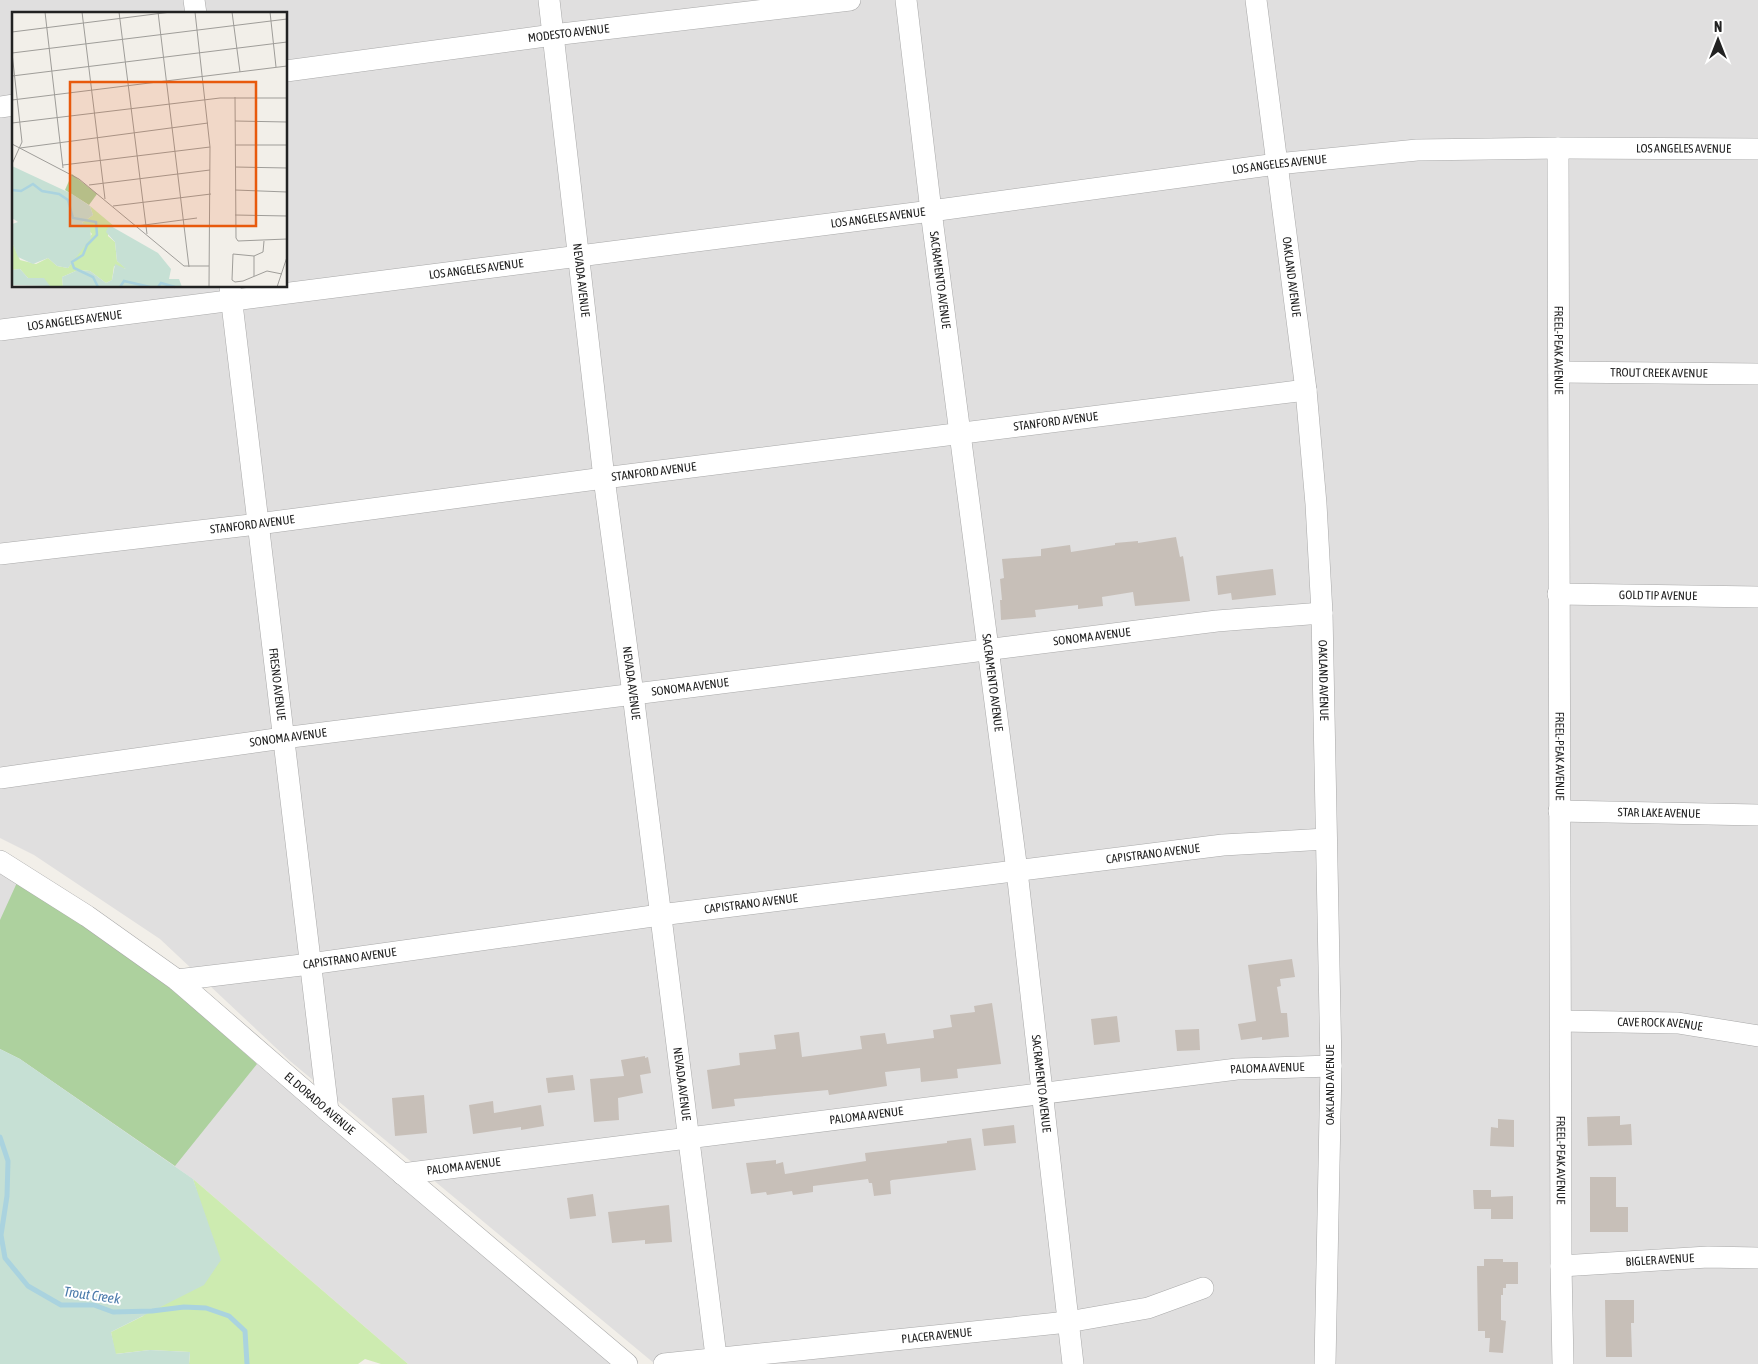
<svg xmlns="http://www.w3.org/2000/svg" width="1758" height="1364" font-family="'Asap Condensed',sans-serif">
  <style>
    .residential { fill: #e0dfdf; fill-rule: evenodd }
    .grass { fill: #cdebb0 }
    .forest { fill: #add19e }
    .wetland { fill: #c6e0d4 }
    .lines { fill: none; stroke-linecap: round; stroke-linejoin: round }
    .stream { stroke: #aad3df; stroke-width: 5 }
    .building { fill: #c7bfb8 }
    .minor-casing { stroke: #a9a9a9; stroke-width: 22 }
    .minor { stroke: #fff; stroke-width: 21 }
    .labels { text-anchor: middle; dominant-baseline: central; stroke-width: 4; stroke-linejoin: round; paint-order: stroke }
    .street-label { font-size: 12px; fill: #222; stroke: #fff }
    .water-label { font-size: 14px; font-style: italic; fill: #4a7aab; stroke: #fff }
    .inset-river { fill: none; stroke: #aad3df; stroke-width: 2.5 }
    .inset-road { fill: none; stroke: #9f9d99; stroke-width: 1 }
    .view { fill: #e8590c; fill-opacity: 0.15; stroke: #e8590c; stroke-width: 2.5 }
    .inset-edge { fill: none; stroke: #222; stroke-width: 2.5 }
  </style>
  <rect width="100%" height="100%" fill="#f2efe9"/>
  <!-- residential -->
  <g class="residential">
    <path d="M0 0H1758V1364H655L290 1061 160 939 34 855 0 838ZM14 14H286V286H14Z"/>
    <path d="M0 865 188 1003 257 1064 522 1285 615 1364H408L193 1179 20 1059 0 1049Z"/>
  </g>
  <!-- grass -->
  <path class="grass" d="M193 1179 408 1364H381L365 1359 358 1364H189L190 1352 150 1350 115 1354 111 1332 143 1316 203 1212Z"/>
  <!-- forest -->
  <path class="forest" d="M20 876 111 940 188 1003 257 1064 175 1166 20 1059 0 1049V920Z"/>
  <!-- wetland -->
  <path class="wetland" d="M0 1049 20 1059 193 1179 221 1260 204 1285 111 1332 116 1354 150 1350 190 1352 189 1364H0Z"/>
  <g class="lines">
    <!-- stream -->
    <path class="stream" d="M0 1137 8 1161 7 1196 1 1235 5 1258 28 1286 61 1305H94L113 1312 152 1311 184 1307 206 1308 229 1316 245 1331 247 1364"/>
  </g>
  <!-- building -->
  <g class="building">
    <path d="M1176 537 1180 557 1183 556 1190 601 1135 606 1133 592 1102 597 1103 606 1078 609V605L1035 610 1036 617 1001 620 1000 600H1002L1000 579 1004 578 1002 559 1041 556V549L1070 545 1071 552 1115 545V543L1138 541V543Z"/>
    <path d="M1273 569 1276 595 1232 600 1231 593 1218 595 1216 576Z"/>
    <path d="M1292 959 1295 977 1280 979 1281 986 1277 987 1281 1013H1287L1289 1037 1262 1040V1037L1241 1040 1238 1024 1256 1021 1248 965Z"/>
    <path d="M992 1003 1001 1064 957 1069 958 1078 921 1082 920 1068 885 1072 887 1086 829 1095 828 1090 734 1099 735 1106 712 1109 707 1070 740 1065 739 1053 776 1049 774 1035 799 1032 802 1057 862 1049 860 1036 885 1033 887 1044 934 1038 933 1030 952 1027 950 1015 975 1012 974 1006Z"/>
    <path d="M1117 1016 1120 1042 1094 1045 1091 1019Z"/>
    <path d="M1199 1029 1200 1050 1177 1051 1175 1030Z"/>
    <path d="M645 1056V1058L648 1057 651 1073 640 1075 643 1093 618 1098 619 1120 594 1122 590 1079 624 1076 621 1060Z"/>
    <path d="M573 1075 575 1090 548 1093 546 1078Z"/>
    <path d="M424 1095 427 1133 395 1136 392 1098Z"/>
    <path d="M493 1101 494 1113 541 1105 544 1126 521 1130V1127L473 1134 469 1105Z"/>
    <path d="M1620 1116V1125L1631 1124 1632 1145 1588 1146 1587 1117Z"/>
    <path d="M1498 1119 1514 1120V1147L1490 1146 1491 1127 1498 1128Z"/>
    <path d="M1014 1125 1016 1143 984 1146 982 1129Z"/>
    <path d="M971 1138 976 1170 892 1180 890 1181 891 1194 874 1196 872 1183H869L868 1179 813 1186V1192L793 1195 792 1191 767 1195 766 1192 751 1194 746 1163 776 1160V1164L783 1162 785 1174 866 1161 865 1153 947 1143V1141Z"/>
    <path d="M1590 1177H1616V1207H1628V1232H1590Z"/>
    <path d="M1473 1190H1491V1197L1513 1196V1219H1491V1209H1474Z"/>
    <path d="M593 1194 596 1216 570 1219 567 1198Z"/>
    <path d="M669 1205 672 1242 645 1244V1240L612 1243 608 1212Z"/>
    <path d="M1484 1259H1503V1262H1518V1284H1506V1288H1503V1295H1501V1320L1506 1321 1503 1353 1489 1352 1490 1338H1485V1331H1478L1477 1266H1484Z"/>
    <path d="M1605 1300H1634V1323H1631L1632 1357H1606Z"/>
  </g>
  <g class="lines">
    <!-- minor casing -->
    <g class="minor-casing">
      <g id="minor">
        <path d="M194 0 196 14"/>
        <path id="s1" d="M549 0 604 478 633 694 717 1364"/>
        <path id="s2" d="M906 0 931 211 1017 871 1073 1364"/>
        <path id="s3" d="M1256 0 1306 390 1316 504 1322 613 1331 1066 1325 1364"/>
        <path id="s4" d="M286 71 553 35 850 0"/>
        <path d="M0 107 14 105"/>
        <path id="s5" d="M1558 148 1561 1266 1563 1364"/>
        <path id="s6" d="M230 287 328 1111"/>
        <path id="s7" d="M0 330 931 211 1277 164 1417 150 1558 148 1758 149"/>
        <path id="s8" d="M1559 372 1758 374"/>
        <path id="s9" d="M0 554 258 524 604 478 1306 390"/>
        <path id="s10" d="M1558 594 1758 597"/>
        <path id="s11" d="M0 778 283 738 1217 621 1322 613"/>
        <path id="s12" d="M1559 811 1758 815"/>
        <path id="s13" d="M0 861 87 916 177 980 328 1111 627 1364"/>
        <path id="s14" d="M177 980 310 964 660 915 1223 845 1326 839"/>
        <path id="s15" d="M1561 1021 1678 1023 1758 1036"/>
        <path id="s16" d="M402 1174 1237 1069 1331 1066"/>
        <path id="s17" d="M1561 1266 1708 1257 1758 1258"/>
        <path id="s18" d="M664 1364 1068 1322 1148 1308 1203 1288"/>
      </g>
    </g>
    <!-- minor -->
    <use href="#minor" class="minor"/>
  </g>
  <g class="labels">
    <!-- street labels -->
    <g class="street-label">
      <text stroke="none"><textPath href="#s4" startOffset="285">MODESTO AVENUE</textPath></text>
      <text stroke="none"><textPath href="#s7" startOffset="1695">LOS ANGELES AVENUE</textPath></text>
      <text stroke="none"><textPath href="#s7" startOffset="1290">LOS ANGELES AVENUE</textPath></text>
      <text stroke="none"><textPath href="#s7" startOffset="885">LOS ANGELES AVENUE</textPath></text>
      <text stroke="none"><textPath href="#s7" startOffset="480">LOS ANGELES AVENUE</textPath></text>
      <text stroke="none"><textPath href="#s3" startOffset="279">OAKLAND AVENUE</textPath></text>
      <text stroke="none"><textPath href="#s1" startOffset="282">NEVADA AVENUE</textPath></text>
      <text stroke="none"><textPath href="#s2" startOffset="282">SACRAMENTO AVENUE</textPath></text>
      <text stroke="none"><textPath href="#s7" startOffset="75">LOS ANGELES AVENUE</textPath></text>
      <text stroke="none"><textPath href="#s5" startOffset="202">FREEL-PEAK AVENUE</textPath></text>
      <text stroke="none"><textPath href="#s8" startOffset="100">TROUT CREEK AVENUE</textPath></text>
      <text stroke="none"><textPath href="#s9" startOffset="1064">STANFORD AVENUE</textPath></text>
      <text stroke="none"><textPath href="#s9" startOffset="659">STANFORD AVENUE</textPath></text>
      <text stroke="none"><textPath href="#s9" startOffset="254">STANFORD AVENUE</textPath></text>
      <text stroke="none"><textPath href="#s10" startOffset="100">GOLD TIP AVENUE</textPath></text>
      <text stroke="none"><textPath href="#s11" startOffset="1101">SONOMA AVENUE</textPath></text>
      <text stroke="none"><textPath href="#s3" startOffset="684">OAKLAND AVENUE</textPath></text>
      <text stroke="none"><textPath href="#s1" startOffset="688">NEVADA AVENUE</textPath></text>
      <text stroke="none"><textPath href="#s2" startOffset="688">SACRAMENTO AVENUE</textPath></text>
      <text stroke="none"><textPath href="#s6" startOffset="400">FRESNO AVENUE</textPath></text>
      <text stroke="none"><textPath href="#s11" startOffset="696">SONOMA AVENUE</textPath></text>
      <text stroke="none"><textPath href="#s11" startOffset="291">SONOMA AVENUE</textPath></text>
      <text stroke="none"><textPath href="#s5" startOffset="608">FREEL-PEAK AVENUE</textPath></text>
      <text stroke="none"><textPath href="#s12" startOffset="100">STAR LAKE AVENUE</textPath></text>
      <text stroke="none"><textPath href="#s14" startOffset="984">CAPISTRANO AVENUE</textPath></text>
      <text stroke="none"><textPath href="#s14" startOffset="579">CAPISTRANO AVENUE</textPath></text>
      <text stroke="none"><textPath href="#s14" startOffset="174">CAPISTRANO AVENUE</textPath></text>
      <text stroke="none"><textPath href="#s15" startOffset="99">CAVE ROCK AVENUE</textPath></text>
      <text stroke="none"><textPath href="#s16" startOffset="872">PALOMA AVENUE</textPath></text>
      <text stroke="none"><textPath href="#s1" startOffset="1092">NEVADA AVENUE</textPath></text>
      <text stroke="none"><textPath href="#s2" startOffset="1092">SACRAMENTO AVENUE</textPath></text>
      <text transform="translate(1330 1085) rotate(-90)">OAKLAND AVENUE</text>
      <text stroke="none"><textPath href="#s13" startOffset="402">EL DORADO AVENUE</textPath></text>
      <text stroke="none"><textPath href="#s16" startOffset="468">PALOMA AVENUE</textPath></text>
      <text stroke="none"><textPath href="#s5" startOffset="1012">FREEL-PEAK AVENUE</textPath></text>
      <text stroke="none"><textPath href="#s16" startOffset="62">PALOMA AVENUE</textPath></text>
      <text stroke="none"><textPath href="#s17" startOffset="99">BIGLER AVENUE</textPath></text>
      <text stroke="none"><textPath href="#s18" startOffset="274">PLACER AVENUE</textPath></text>
    </g>
    <!-- water labels -->
    <g class="water-label">
      <text transform="translate(92 1295) rotate(8)">Trout Creek</text>
    </g>
  </g>
  <!-- overview -->
  <g transform="translate(12 12)">
    <rect width="275" height="275" fill="#f2efe9"/>
    <path d="M78 194 103 215 97 213 96 224 103 230 105 249 115 257 102 254 100 268 94 271 78 259 66 258 50 265 51 275H33L38 274 27 266H16L8 257 0 258V230L8 248 24 252 36 246 45 254 56 256 80 222 70 211 81 203Z" fill="#cdebb0"/>
    <path d="M60 162 85 182 77 193 53 178Z" fill="#add19e"/>
    <path d="M0 154 60 182 78 194 81 203 70 211 78 213 79 226 56 256 45 254 36 246 21 252 6 245 0 230V212L6 210 0 206ZM97 213 146 241 159 257 157 267H167L170 275H51L50 265 66 258 78 259 94 271 100 268 103 252 114 257 105 249 103 230 94 220ZM8 257 16 266H32L38 274 0 273V258Z" fill="#c6e0d4"/>
    <path class="inset-river" d="M0 178 9 179 21 172 30 179 47 182 56 188 61 206 84 210 85 223 75 233 71 243 60 250 62 256 81 265 86 275M108 275 112 269 138 275M146 275 149 271 163 275"/>
    <path class="inset-road" d="M33 0 51 156M70 0 93 187M107 0 135 222M146 0 177 255M183 0 198 135 197 275M220 0 228 60M258 0 264 55M0 20 159 0M0 41 275 7M0 41 10 130 0 152M0 64 275 30M223 85 224 226 226 229 275 227M0 88 275 54M223 109 275 110M0 111 208 86H275M0 132 67 167 172 254H197M223 133H275M8 136 196 111M51 153 198 135M223 155 275 156M77 173 198 158M223 178 275 180M101 194 199 182M223 203 275 204M125 214 185 206M242 244 251 240 252 229M242 264V244L221 242 220 268 223 270 231 269 255 259 270 262M265 275 275 245"/>
    <path class="view" d="M58 70H244V214H58Z"/>
    <rect width="275" height="275" class="inset-edge"/>
  </g>
  <!-- north arrow -->
  <g transform="translate(1718 40)" stroke="#ffffff" stroke-width="4" paint-order="stroke">
  <path d="M0-4L9 19L0 12L-9 19Z" fill="#222222"/>
  <text y="-8" font-size="14" font-weight="bold" text-anchor="middle" fill="#222222">N</text>
  </g>
</svg>
